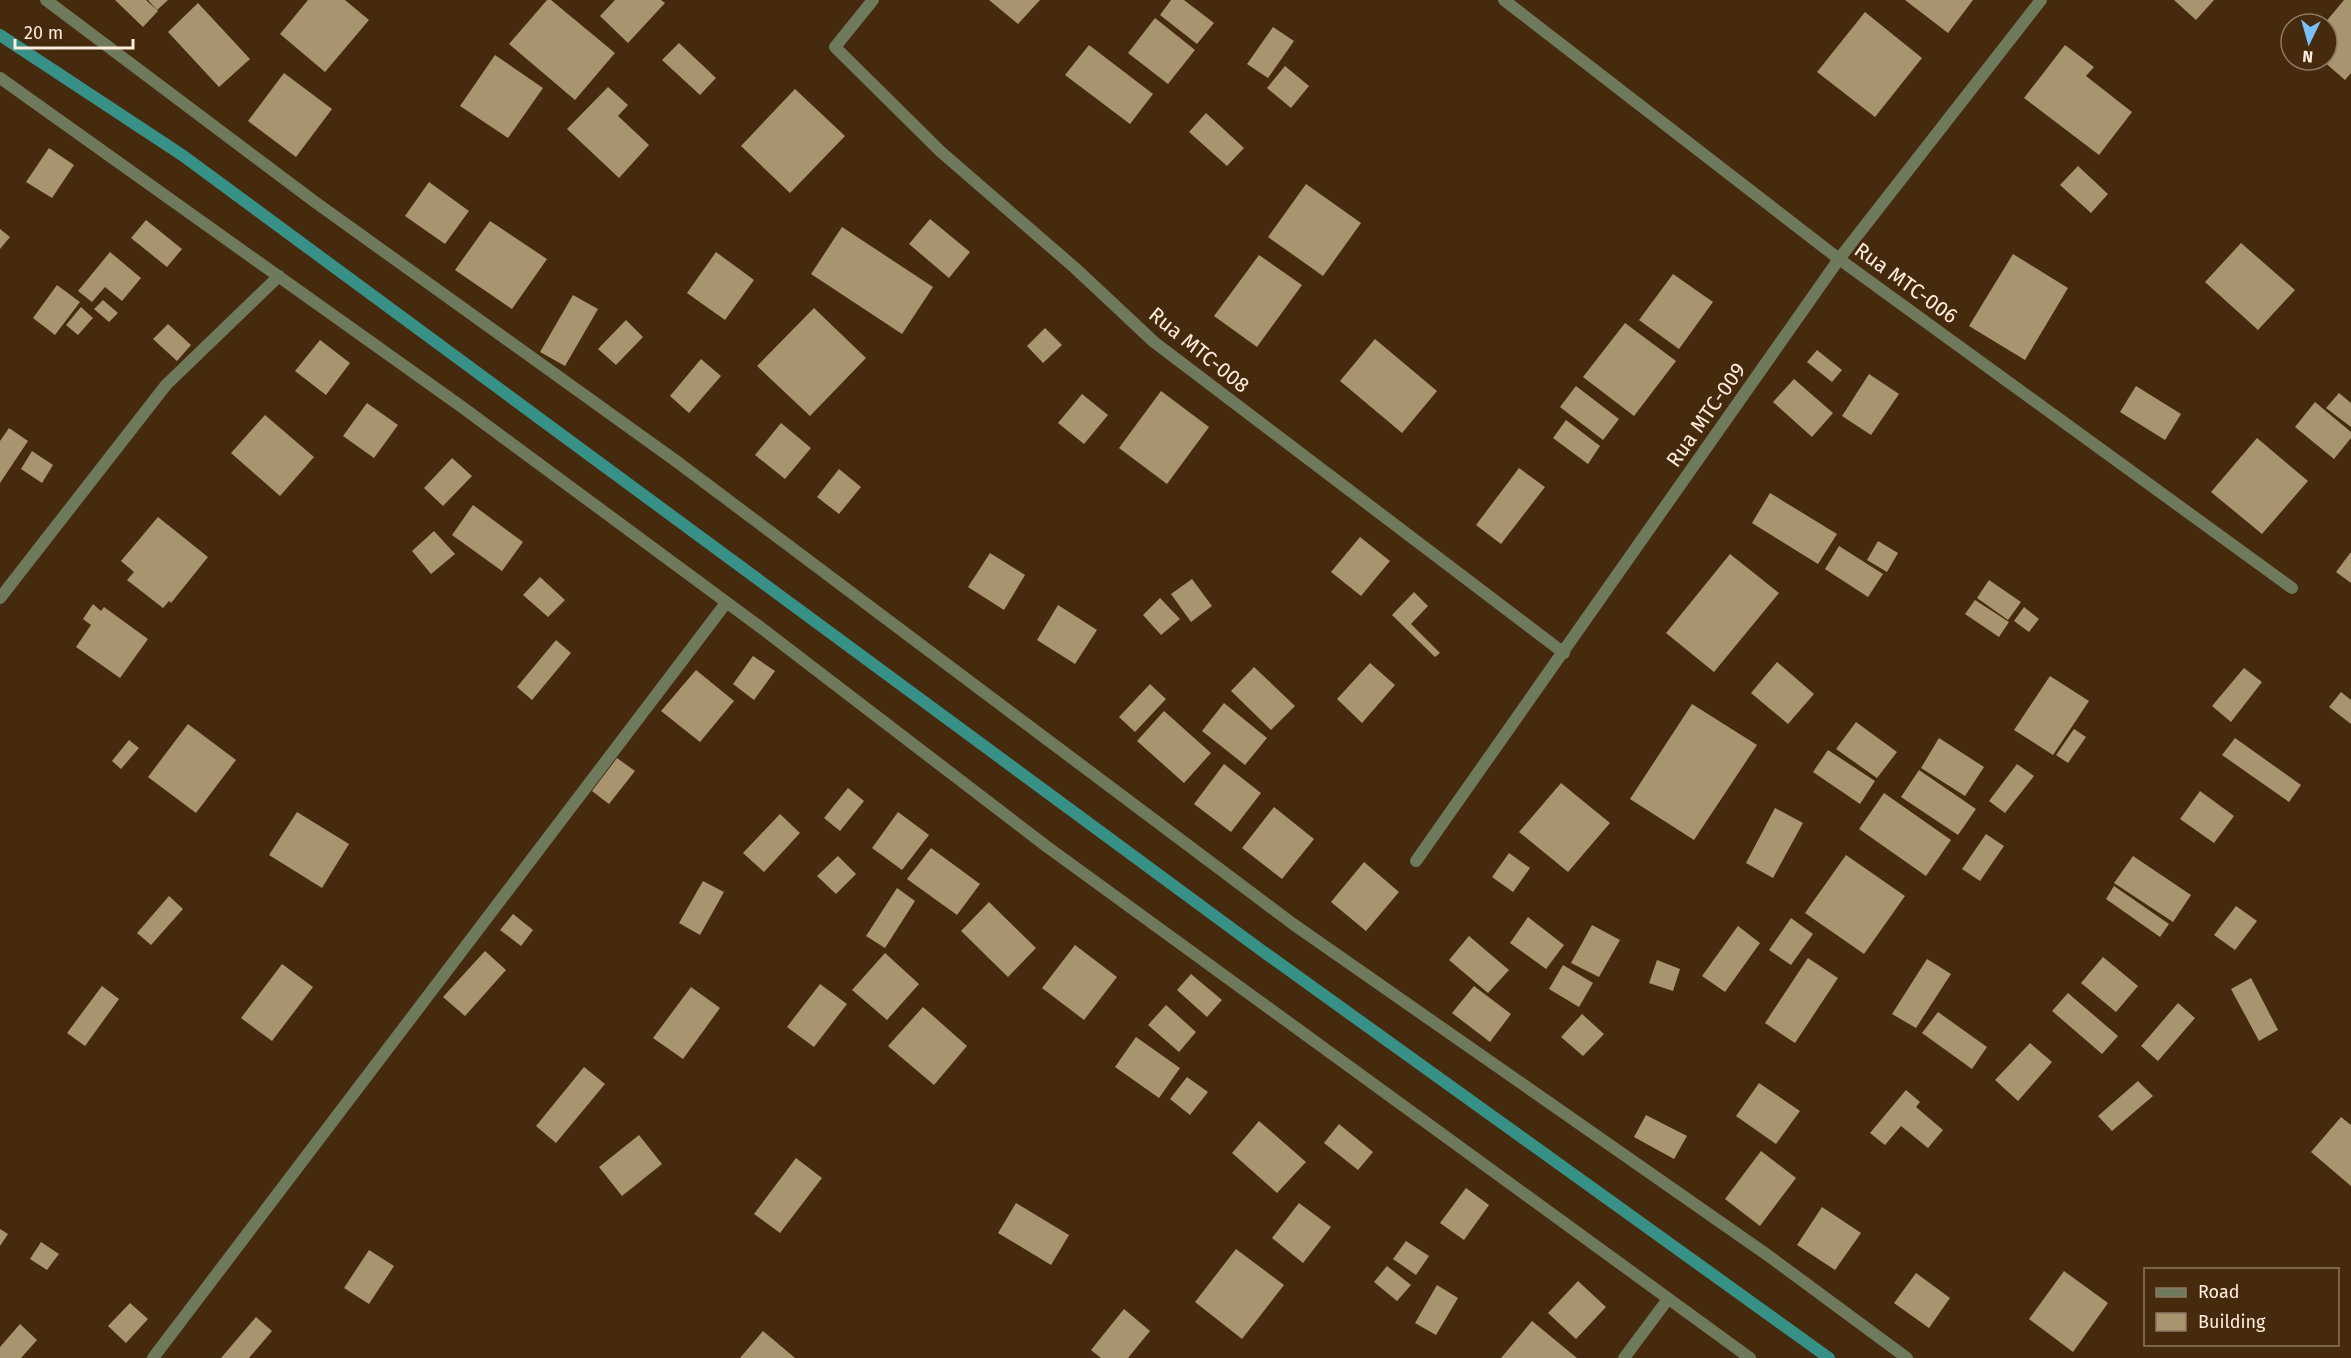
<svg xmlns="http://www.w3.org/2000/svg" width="2351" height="1358" font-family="'Fira Sans',sans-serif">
<rect width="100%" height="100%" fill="#452a0e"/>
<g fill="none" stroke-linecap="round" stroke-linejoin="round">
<path stroke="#389187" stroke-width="12" d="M0,35L182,155L1261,950L1829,1358"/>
</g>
<path fill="#a8956f" d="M115,0H146L158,11L143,27Z
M148,0H168L157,10Z
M308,0H345L369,20L325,72L280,34Z
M547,0H551L615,53L575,100L509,44Z
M615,0H661L665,3L628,43L600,16Z
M989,0H1040L1018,24Z
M1171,0H1184L1214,23L1197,44L1160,15Z
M1905,0H1973L1948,33Z
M2174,0H2214L2196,20Z
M2344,0H2351V73L2345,80L2322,60H2327V24H2324Z
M198,3L250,59L219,87L168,32Z
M1865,12L1922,58L1875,117L1817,72Z
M1155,18L1195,50L1168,84L1128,53Z
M1273,27L1294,41L1268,78L1247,64Z
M679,43L716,78L700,95L662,60Z
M1089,45L1153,94L1130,124L1065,75Z
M2065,45L2094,67L2086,76L2132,112L2099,155L2024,98Z
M495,55L543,88L508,138L460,106Z
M1285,66L1309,86L1291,108L1267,88Z
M284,73L332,109L296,157L248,121Z
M608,87L628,105L618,116L649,145L619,178L567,129Z
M795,89L845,136L790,193L741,146Z
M1206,113L1244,148L1227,166L1189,132Z
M49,148L74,165L52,198L26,182Z
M2078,166L2108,194L2091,213L2060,185Z
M429,182L469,211L445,244L405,216Z
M1306,184L1361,223L1323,276L1268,237Z
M930,219L970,252L949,278L909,244Z
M146,220L182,249L167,267L131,238Z
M490,221L547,259L512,309L455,270Z
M842,227L933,287L902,334L811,274Z
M0,229L10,237L0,249Z
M2241,243L2295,290L2258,330L2205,282Z
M110,252L141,278L122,301L105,287L92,302L78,291Z
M716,252L754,280L725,320L687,293Z
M2013,254L2068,288L2025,360L1969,326Z
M1259,255L1302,285L1257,347L1214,316Z
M1673,274L1713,302L1679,349L1639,320Z
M57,285L80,302L55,335L33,318Z
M573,295L598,309L565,366L540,352Z
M103,300L118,313L109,322L94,309Z
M81,307L93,318L78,335L66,325Z
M814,308L866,358L810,416L757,366Z
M626,320L643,337L616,365L598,349Z
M1625,323L1676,361L1634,416L1583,377Z
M168,324L191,345L177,361L153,339Z
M1045,328L1062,345L1043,363L1027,346Z
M1375,339L1437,391L1402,433L1340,381Z
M320,340L350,363L326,395L295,371Z
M1817,350L1842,370L1832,382L1807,362Z
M701,359L721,376L689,413L670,396Z
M1869,374L1899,394L1871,435L1842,416Z
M1794,379L1833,413L1812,437L1773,402Z
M1576,386L1619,419L1603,440L1560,407Z
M2136,386L2181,414L2165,440L2120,412Z
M1161,391L1209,427L1167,484L1119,448Z
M2339,393L2351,403V427L2326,408Z
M1082,394L1108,415L1084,444L1058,423Z
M2315,402L2351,432V438L2334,459L2295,427Z
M367,403L398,425L374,458L343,436Z
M265,415L314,457L280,496L231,453Z
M1566,420L1600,446L1588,464L1553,438Z
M781,423L811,448L785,479L755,455Z
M9,428L28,441L0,483V441Z
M2257,438L2308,481L2262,534L2211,492Z
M32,451L53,465L42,483L21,469Z
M452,458L472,476L443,506L424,488Z
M1519,468L1545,487L1501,544L1476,525Z
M839,469L861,487L839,514L817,497Z
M1770,493L1837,534L1818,564L1752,523Z
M473,505L523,542L502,571L452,535Z
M158,517L208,557L171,603L169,601L163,608L127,580L134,572L121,561Z
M434,531L455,554L431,574L412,551Z
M1360,537L1390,561L1361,596L1331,572Z
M1878,541L1898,553L1887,572L1867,560Z
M1839,546L1883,574L1868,597L1825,569Z
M2351,552V583L2336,572Z
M990,553L1025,575L1004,610L968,587Z
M1730,554L1779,593L1714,672L1666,633Z
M540,577L565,600L548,617L523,595Z
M1192,579L1212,606L1191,622L1171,594Z
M1989,580L2021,602L2008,620L1977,598Z
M1414,592L1428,606L1411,624L1440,653L1435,657L1392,615Z
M1160,598L1180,619L1161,635L1143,615Z
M1975,600L2009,622L1999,637L1965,614Z
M93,604L101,611L104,607L148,639L120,678L76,647L91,625L83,619Z
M1058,605L1097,630L1075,664L1037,640Z
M2024,607L2039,619L2029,632L2014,621Z
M556,640L571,653L532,700L517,687Z
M753,656L775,671L754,700L733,684Z
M1777,662L1814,694L1788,724L1751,693Z
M1370,663L1395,685L1362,723L1337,699Z
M1254,667L1295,706L1271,730L1231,691Z
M2244,668L2262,682L2231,722L2212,706Z
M696,670L734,701L700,742L661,711Z
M2050,676L2089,701L2053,755L2014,730Z
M1150,684L1166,699L1135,732L1119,717Z
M2341,692L2351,700V724L2329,707Z
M1224,703L1267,738L1245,765L1202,731Z
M1692,704L1757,745L1694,840L1630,799Z
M1164,711L1211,753L1184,783L1137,741Z
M1856,722L1897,752L1877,778L1836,749Z
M188,724L236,760L196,813L148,777Z
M2074,729L2086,737L2068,763L2056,755Z
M1939,738L1984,767L1965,796L1921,768Z
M2235,738L2301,785L2289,802L2222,755Z
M129,740L139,748L121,769L112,761Z
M1828,750L1875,781L1860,804L1813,772Z
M617,758L635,771L609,804L592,791Z
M1224,764L1261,793L1231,832L1194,804Z
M2017,764L2034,776L2005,813L1989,801Z
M1919,770L1976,809L1958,835L1901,797Z
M1561,783L1610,823L1568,872L1519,832Z
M848,788L864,801L840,831L824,818Z
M2200,791L2234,816L2214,843L2180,819Z
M1884,793L1951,840L1926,876L1859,829Z
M1274,807L1314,839L1282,879L1242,848Z
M1775,808L1803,823L1773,878L1746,863Z
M297,812L349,844L322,888L269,855Z
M898,812L929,835L902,870L872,848Z
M780,814L800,833L764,872L743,853Z
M1986,834L2004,846L1980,881L1962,869Z
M931,848L980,884L957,915L907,879Z
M1509,853L1530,868L1513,892L1492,877Z
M1846,855L1905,896L1864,954L1805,913Z
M838,856L856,874L836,894L817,876Z
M2133,856L2191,895L2173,922L2114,883Z
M1364,862L1399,892L1366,931L1331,902Z
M703,881L724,892L700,935L679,923Z
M2114,886L2169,924L2160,937L2106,899Z
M897,888L915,901L885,948L866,936Z
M169,896L183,909L151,945L137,933Z
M989,902L1036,948L1008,977L961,931Z
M2236,906L2257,921L2235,950L2214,935Z
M513,914L533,930L521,946L500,930Z
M1528,917L1564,945L1546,969L1510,943Z
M1791,918L1813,934L1791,965L1769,950Z
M1592,925L1620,940L1599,977L1571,963Z
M1738,926L1760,943L1725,992L1702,976Z
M1469,936L1509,970L1488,993L1449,960Z
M1075,945L1117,977L1084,1020L1042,988Z
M485,951L506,970L465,1016L443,997Z
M885,953L919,984L887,1020L852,990Z
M2103,957L2138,986L2116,1012L2081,983Z
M1808,958L1838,978L1795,1043L1765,1023Z
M1927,959L1951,974L1916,1028L1892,1014Z
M1657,960L1680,969L1673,991L1649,983Z
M282,964L313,987L272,1041L241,1018Z
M1563,965L1593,983L1579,1007L1549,989Z
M1191,974L1222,1000L1207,1017L1177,990Z
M2251,978L2278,1030L2259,1041L2231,989Z
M820,984L847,1004L814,1047L787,1027Z
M102,986L119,999L85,1046L67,1033Z
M1474,986L1511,1014L1490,1042L1452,1013Z
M691,987L720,1008L683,1059L653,1038Z
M2068,993L2118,1036L2102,1054L2052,1011Z
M2178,1003L2195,1018L2158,1061L2141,1046Z
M1166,1005L1196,1032L1179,1052L1148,1025Z
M923,1007L967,1046L934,1085L888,1046Z
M1938,1012L1987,1047L1972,1069L1922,1033Z
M1582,1014L1604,1034L1583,1056L1561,1037Z
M1136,1037L1180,1068L1159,1098L1115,1067Z
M2030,1043L2052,1062L2018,1101L1995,1080Z
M584,1067L605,1084L556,1143L536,1126Z
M1187,1077L1208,1092L1190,1115L1170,1099Z
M2138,1081L2153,1096L2112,1131L2098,1116Z
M1759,1083L1800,1111L1776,1144L1736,1116Z
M1906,1090L1920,1102L1916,1107L1943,1130L1928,1148L1901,1126L1885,1145L1870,1133Z
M1646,1115L1687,1136L1674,1159L1634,1137Z
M2341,1117L2351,1125V1186L2311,1152Z
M1259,1121L1306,1162L1277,1193L1232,1153Z
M1339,1124L1373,1152L1358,1170L1324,1143Z
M639,1135L662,1164L622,1196L599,1167Z
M1761,1151L1796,1178L1760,1226L1725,1199Z
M796,1158L822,1178L780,1233L754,1214Z
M1466,1188L1489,1205L1464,1240L1440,1223Z
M1016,1203L1069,1235L1051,1265L998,1233Z
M1299,1203L1331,1227L1303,1263L1272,1238Z
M1822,1207L1861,1233L1835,1270L1797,1245Z
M0,1229L8,1234L0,1246Z
M1406,1241L1429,1256L1416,1275L1393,1259Z
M41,1242L59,1254L47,1270L30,1259Z
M1236,1249L1284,1285L1242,1339L1195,1302Z
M369,1250L394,1266L369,1304L344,1288Z
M1387,1266L1411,1285L1397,1301L1374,1282Z
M2064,1271L2108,1303L2073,1352L2029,1319Z
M1916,1273L1950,1298L1929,1328L1894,1303Z
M1578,1281L1606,1307L1576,1339L1548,1313Z
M1437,1285L1458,1298L1436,1335L1415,1323Z
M130,1303L148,1319L126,1343L108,1326Z
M1124,1309L1150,1331L1128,1358H1101L1091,1350Z
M256,1317L272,1331L249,1358H221Z
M1532,1321L1577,1358H1501Z
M20,1324L37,1340L21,1358H0V1347Z
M763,1331L795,1358H740Z"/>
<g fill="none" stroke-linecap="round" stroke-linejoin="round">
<path stroke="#6e7a5b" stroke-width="12" d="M46,0L315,202L676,461L1293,924L1766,1254L1907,1358
M873,0L835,47L940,151L1075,268L1154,342L1564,653
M1504,0L1839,259L2292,588
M0,78L462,407L764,630L1046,846L1750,1358
M0,598L166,385L279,276
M1416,861L1839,259L2041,0
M153,1358L726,603
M1624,1358L1668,1299"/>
</g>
<g text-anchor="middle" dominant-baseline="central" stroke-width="6" stroke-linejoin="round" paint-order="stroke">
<g font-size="21" fill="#feecdd" stroke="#452a0e">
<text transform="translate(1906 283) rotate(36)">Rua MTC-006</text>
<text transform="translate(1199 350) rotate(39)">Rua MTC-008</text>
<text transform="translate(1706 415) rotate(-55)">Rua MTC-009</text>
</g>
</g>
<rect x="2144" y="1268" width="195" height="78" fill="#452a0e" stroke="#8f7861" stroke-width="1.5"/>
<rect x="2156" y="1288" width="30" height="9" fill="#6e7a5b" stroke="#8f7861" stroke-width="1.5"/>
<text x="2198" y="1298" font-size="18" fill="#feecdd">Road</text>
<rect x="2156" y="1313" width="30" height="18" fill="#a8956f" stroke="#8f7861" stroke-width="1.5"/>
<text x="2198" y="1328" font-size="18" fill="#feecdd">Building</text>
<g transform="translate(2309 42) rotate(185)"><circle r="28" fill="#452a0e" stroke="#8f7861" stroke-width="1.5"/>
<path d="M0-4.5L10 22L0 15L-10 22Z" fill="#79bff8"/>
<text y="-9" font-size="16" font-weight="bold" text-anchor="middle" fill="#feecdd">N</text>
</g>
<path d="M15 39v9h118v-9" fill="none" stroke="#feecdd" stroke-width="3"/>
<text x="24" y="39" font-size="18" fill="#feecdd" stroke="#452a0e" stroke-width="4.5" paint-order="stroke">20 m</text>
</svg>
